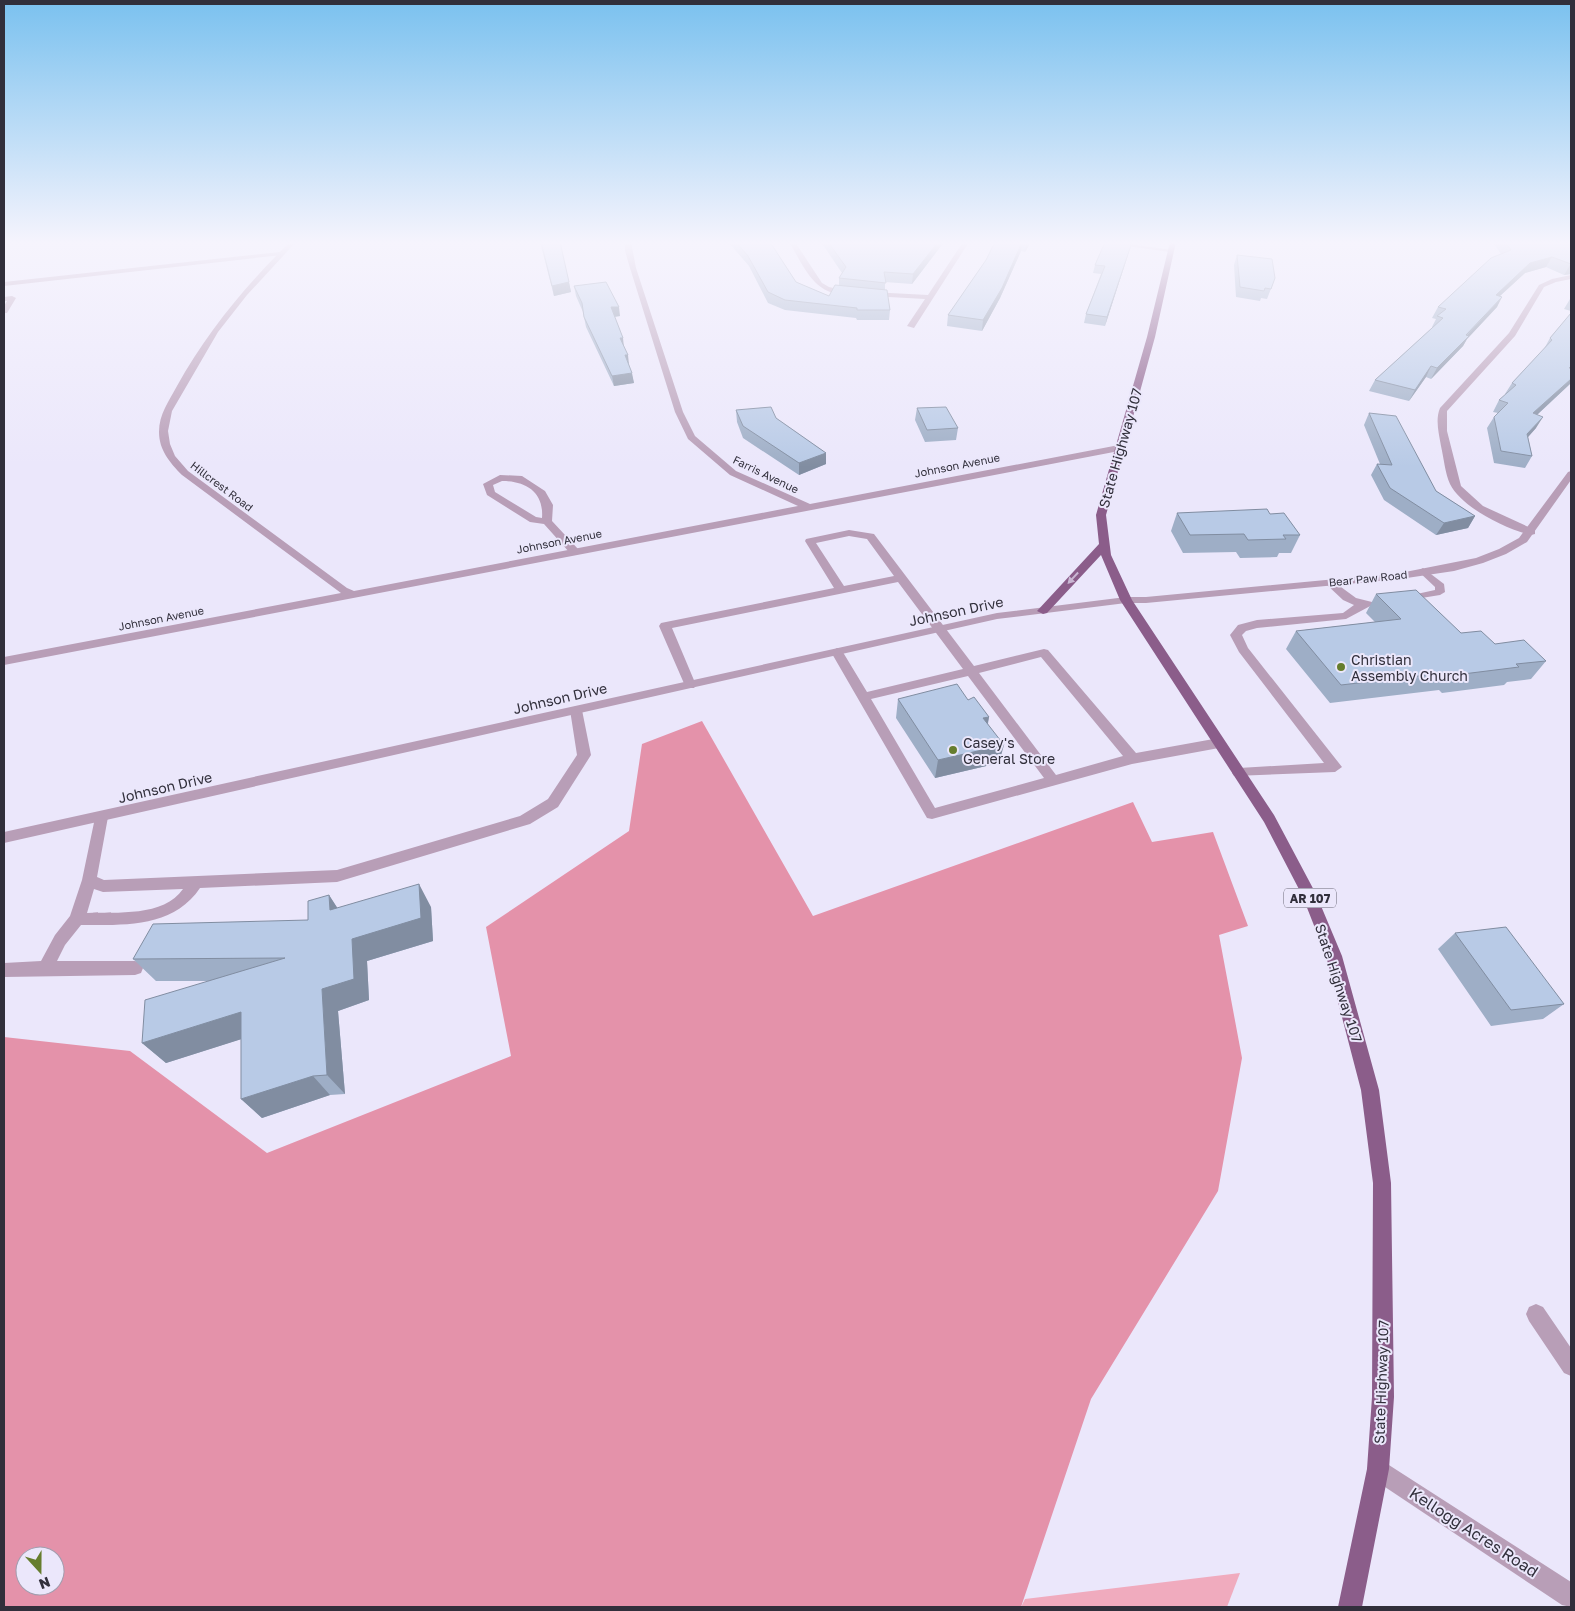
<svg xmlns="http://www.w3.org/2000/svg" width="1575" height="1611" font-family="'Golos Text',sans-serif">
<rect width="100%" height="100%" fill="#ebe7fb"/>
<path fill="#f0abbe" d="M1240,1573L1227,1607H1021L1025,1599Z"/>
<path fill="#e492aa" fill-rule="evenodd" d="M702,721L813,916L1133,802L1152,842L1213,832L1248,926L1219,935L1242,1058L1218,1191L1091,1399L1021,1607H4V1037L130,1051L267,1153L511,1056L486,927L629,831L642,744ZM25,1556H55V1586H25Z"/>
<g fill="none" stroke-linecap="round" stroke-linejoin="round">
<path fill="#b89eb7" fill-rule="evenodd" d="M280,252L282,255L4,286V282Z
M12,296L16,298L7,313H4V306L7,301H4V297Z
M500,475L522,476L545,491L553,505L552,521L578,549V553H570L544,524L530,522L487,495L483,484ZM502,481C526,481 544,492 542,518L536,517L495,492L493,485Z
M849,530L874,534L974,666L1044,649L1048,650L1136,753L1219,738L1225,743L1219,748L1132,764L932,819L927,818L831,652L837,648L841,649L867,692L963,669L898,582L672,628L696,685L694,688H686L659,626L661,623L834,588L805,541L806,539ZM849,536L867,539L894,576L844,586L816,543ZM1041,657L1123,756L1056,775L979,673ZM968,676L1044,778L935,808L871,699Z
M1423,568L1444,584L1445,592L1440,595L1403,601V597L1435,590V587L1418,571Z
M1330,579L1356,598L1372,602L1374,604L1346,619L1257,628L1246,631L1242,635L1248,648L1342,767L1335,772L1234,776L1232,773L1234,770L1239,768L1324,763L1239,652L1230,635L1238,625L1257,620L1343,613L1354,605L1343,600L1326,584L1325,582Z
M576,706L582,710L591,755L558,807L530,824L337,882L200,888C173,928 125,925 81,925L65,945L57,961H135L141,963L143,968L141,973L135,975L4,977V963L41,961L55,935L70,916L82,880L96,813H106L108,817L97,877L104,880L337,870L520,816L548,799L577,755L570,710ZM94,889L103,892L183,889C164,917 116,912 87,913Z"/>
<path fill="#b89eb7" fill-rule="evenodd" d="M290,242H296L247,295L218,332L172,411L168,431L170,444L175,456L188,471L347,588L354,591L798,506L730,475L688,439L675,412L630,268L625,251V242H631L636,268L683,412L695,436L736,471L810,504L1119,445L1124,448L1119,451L4,665V657L341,593L182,475C170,463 159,450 159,432C159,414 169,401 177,386C207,332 246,285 290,242Z
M789,242H795L822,283L829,287L851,292V294C815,298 805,268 789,242Z
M963,242H969L914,328L907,326L925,299L871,296L867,294L871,292L928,295Z
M1098,242H1114L1173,250L1170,252Z
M1571,275V279L1556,282L1544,287L1515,336L1447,411V431L1461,486L1483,506L1535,530V534L1531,535C1506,529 1462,508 1450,484C1445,473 1444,459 1441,446C1439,434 1435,420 1440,408L1509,333L1539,285L1552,279Z
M1536,1304L1543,1307L1571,1348V1376L1564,1373L1529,1321L1526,1314L1529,1307Z"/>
<path fill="#b89eb7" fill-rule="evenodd" d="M1571,471V480L1527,542L1506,554L1483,563L1454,571L1400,579L1146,603H1126L997,619L4,843V832L997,613L1126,597H1146L1400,573L1476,558L1499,549L1519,538L1568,472Z
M1378,1458L1571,1582V1607L1562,1605L1370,1477L1367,1469L1370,1461Z"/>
<path fill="#8b5d8a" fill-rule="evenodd" d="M1170,242H1176L1155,337L1106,515L1111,555L1132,600L1274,815L1316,894L1342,956L1379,1090L1391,1183L1394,1397L1389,1469L1362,1607H1338L1367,1469L1372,1397L1373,1183L1361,1090L1326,956L1302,895L1264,822L1120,600L1101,555L1047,613L1043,614L1037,611L1099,544L1096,515L1147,337Z"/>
</g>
<path fill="#9eaec6" d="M540,242H560L571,292L554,296Z
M729,242H770L796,282L829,296L839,286V278L842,273L821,242H944L912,284L885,282V290L890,310L889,320H857L856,318L785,310L768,303L749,266L729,243Z
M995,242H1031L1025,252L1021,251L1000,298L982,331L947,326L948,315L986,260Z
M1105,242H1133V243H1132L1105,326L1084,323L1086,314L1101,274L1093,273L1095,265Z
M1493,242H1571V274L1564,275L1546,267L1525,273L1500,296L1497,307L1467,339L1463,346L1431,379L1426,377L1409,401L1369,391L1375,380L1433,327H1432L1436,319L1432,318L1438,307L1501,254Z
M1237,255L1275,278L1267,299L1261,298L1260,301L1236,297L1234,265Z
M574,286L620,316L614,317L624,347L634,383L614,386L586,327L583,312L576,296Z
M1571,298V311L1564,309L1570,299Z
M1571,313V383L1537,415L1536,428L1528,437L1532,456L1525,468L1494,463L1487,428L1494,417L1498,413L1493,412L1499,400L1506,394H1505L1512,383L1544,349L1550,338Z
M917,408L958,428L956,440L925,442L915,420Z
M736,410L776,418L826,453V464L799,475L743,438L737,422Z
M1369,413L1436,491L1475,516L1468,528L1436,535L1384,500L1371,475L1377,464H1380L1364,425Z
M1177,513L1270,514L1300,535L1291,553H1279L1277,557L1240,558L1236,552L1183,553L1171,531Z
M1376,594L1461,633L1546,661L1531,679L1507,682L1504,685L1442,693L1439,690L1330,703L1286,649L1296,631L1375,622L1366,613Z
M898,699L968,700L989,717L988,724L999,763L935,778L896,718Z
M329,895L337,908L431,907L433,941L367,961L369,1000L338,1011L345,1094L330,1095L262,1118L241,1099V1039L166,1063L142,1043L209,981H156L133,959L308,920Z
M1455,933L1564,1004L1543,1019L1491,1026L1438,949Z"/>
<path fill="#818da1" d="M938,242H944L912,284L913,274Z
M1022,242L1021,251L1000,298L982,331L983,320Z
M1027,242H1031L1025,252Z
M1132,242L1130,248L1105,326L1107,317Z
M1552,257L1546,267L1525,273L1490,305L1496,295L1530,263Z
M1571,264V274L1564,275L1570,265Z
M569,282L571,292L554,296L552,286Z
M1502,297L1497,307L1467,339L1463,346L1431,379L1437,368Z
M611,307H619L620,316L612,317Z
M620,338H623L624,348Z
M625,355H628L629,365Z
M1431,366L1426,377L1409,401L1415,390Z
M632,373L634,383L614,386L612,376Z
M1571,379V383L1526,425L1533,413Z
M1543,417L1536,428L1520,446L1527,434Z
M826,453V464L799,475V463Z
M1475,516L1468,528L1436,535L1444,523Z
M989,717L985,735L983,718Z
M1004,745L999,763L935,778L938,760Z
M419,884L431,907L433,941L367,961L369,1000L338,1011L345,1094L327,1075L322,989L352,939Z
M329,895L344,918L330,910Z
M241,1012L261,1033L166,1063L142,1043Z
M313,1076L330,1095L262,1118L241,1099Z"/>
<path fill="#b8cae6" stroke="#818da1" d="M541,242H560L569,282L552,286Z
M736,242H770L796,282L829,296L835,285L887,290L890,310H857V308L785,300L768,292L748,256Z
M828,242H938L913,274L884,272L886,283L839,278L846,267Z
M995,242H1028H1022L1002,288L983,320L948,315L986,260Z
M1105,242H1132L1107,317L1086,314L1105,266L1095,265Z
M1505,242H1566L1565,243L1571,245V264L1552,257L1530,263L1496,295L1502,297L1466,335L1469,336L1437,368L1431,366L1415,390L1375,380L1443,318L1437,316L1446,309L1438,307L1491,258L1511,250Z
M1237,255L1272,259L1275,278L1271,289L1265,288L1264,291L1240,287Z
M606,282L619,307H611L623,338H620L628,355H625L632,373L612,376L584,317L582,303L574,286Z
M1571,313V366L1569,368H1571V379L1533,413L1543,417L1527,434L1532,456L1501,451L1494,417L1508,403L1499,400L1516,385L1512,383L1552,340L1550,338Z
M771,407L776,418L826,453L799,463L743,426L736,410Z
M946,407L958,428L927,430L917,408Z
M1369,413L1396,416L1436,491L1475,516L1444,523L1390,488L1377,464L1392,465Z
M1267,509L1270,514L1284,513L1300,535H1283L1286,539L1248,540L1244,534L1190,535L1177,513Z
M1416,590L1461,633L1481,631L1495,644L1524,640L1546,661L1516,664L1519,667L1455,675L1452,672L1341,685L1296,631L1401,619L1376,594Z
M957,684L968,700L974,697L989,717L983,718L1004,745L938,760L898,699Z
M419,884L421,918L352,939L354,979L322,989L327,1075L313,1076L241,1099V1012L142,1043L145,1000L285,958L133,959L153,924L308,920V901L329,895L330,910Z
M1506,927L1564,1004L1511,1010L1455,933Z"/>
<defs><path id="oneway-solid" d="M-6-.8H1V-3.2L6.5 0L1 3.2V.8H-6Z" transform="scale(1.25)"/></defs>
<use fill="#c9b7d3" href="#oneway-solid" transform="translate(1073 578) rotate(133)"/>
<linearGradient id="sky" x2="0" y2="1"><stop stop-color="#7ac1ef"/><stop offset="0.52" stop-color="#f6f4fd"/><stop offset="1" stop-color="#f6f4fd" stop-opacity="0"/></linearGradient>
<rect width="1575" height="467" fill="url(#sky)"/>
<g fill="#667d2e" stroke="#ebe7fb" stroke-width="2">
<circle cx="1341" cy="667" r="5"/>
<circle cx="953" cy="750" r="5"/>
</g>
<g text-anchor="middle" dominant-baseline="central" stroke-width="4" stroke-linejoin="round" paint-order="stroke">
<g font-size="11" fill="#312f3b" stroke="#ebe7fb">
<text transform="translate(957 465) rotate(-11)">Johnson Avenue</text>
<text transform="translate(766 474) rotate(26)">Farris Avenue</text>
<text transform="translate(222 486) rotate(37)">Hillcrest Road</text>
<text transform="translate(559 541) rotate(-11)">Johnson Avenue</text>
<text transform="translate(1368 578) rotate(-6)">Bear Paw Road</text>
<text transform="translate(161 618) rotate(-11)">Johnson Avenue</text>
</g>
<rect fill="#ebe7fb" stroke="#696675" stroke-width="1" x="1284" y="888.5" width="52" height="19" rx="4"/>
<g font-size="12" font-weight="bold" fill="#312f3b">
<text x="1310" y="898">AR 107</text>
</g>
<g font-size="14" fill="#312f3b" stroke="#ebe7fb">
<text transform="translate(1120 448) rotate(-74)">State Highway 107</text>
<text transform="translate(956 611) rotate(-12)">Johnson Drive</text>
<text transform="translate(560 698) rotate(-13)">Johnson Drive</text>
<text transform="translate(165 787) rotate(-13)">Johnson Drive</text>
<text transform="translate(1339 983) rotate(72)">State Highway 107</text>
<text transform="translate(1381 1382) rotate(-88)">State Highway 107</text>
</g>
<g font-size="14" fill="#312f3b" stroke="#ebe7fb" text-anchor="start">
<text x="1351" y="659">Christian<tspan x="1351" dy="16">Assembly Church</tspan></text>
<text x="963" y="742">Casey's<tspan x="963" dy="16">General Store</tspan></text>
</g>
<g font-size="16" fill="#312f3b" stroke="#ebe7fb">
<text transform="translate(1474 1532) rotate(33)">Kellogg Acres Road</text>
</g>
</g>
<rect width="1575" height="1611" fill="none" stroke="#312f3b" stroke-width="10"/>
<g transform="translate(40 1571) rotate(159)"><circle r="24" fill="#ebe7fb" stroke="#a19dae"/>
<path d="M0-4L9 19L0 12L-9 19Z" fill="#667d2e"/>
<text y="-8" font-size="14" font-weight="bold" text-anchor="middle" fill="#312f3b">N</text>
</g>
</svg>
